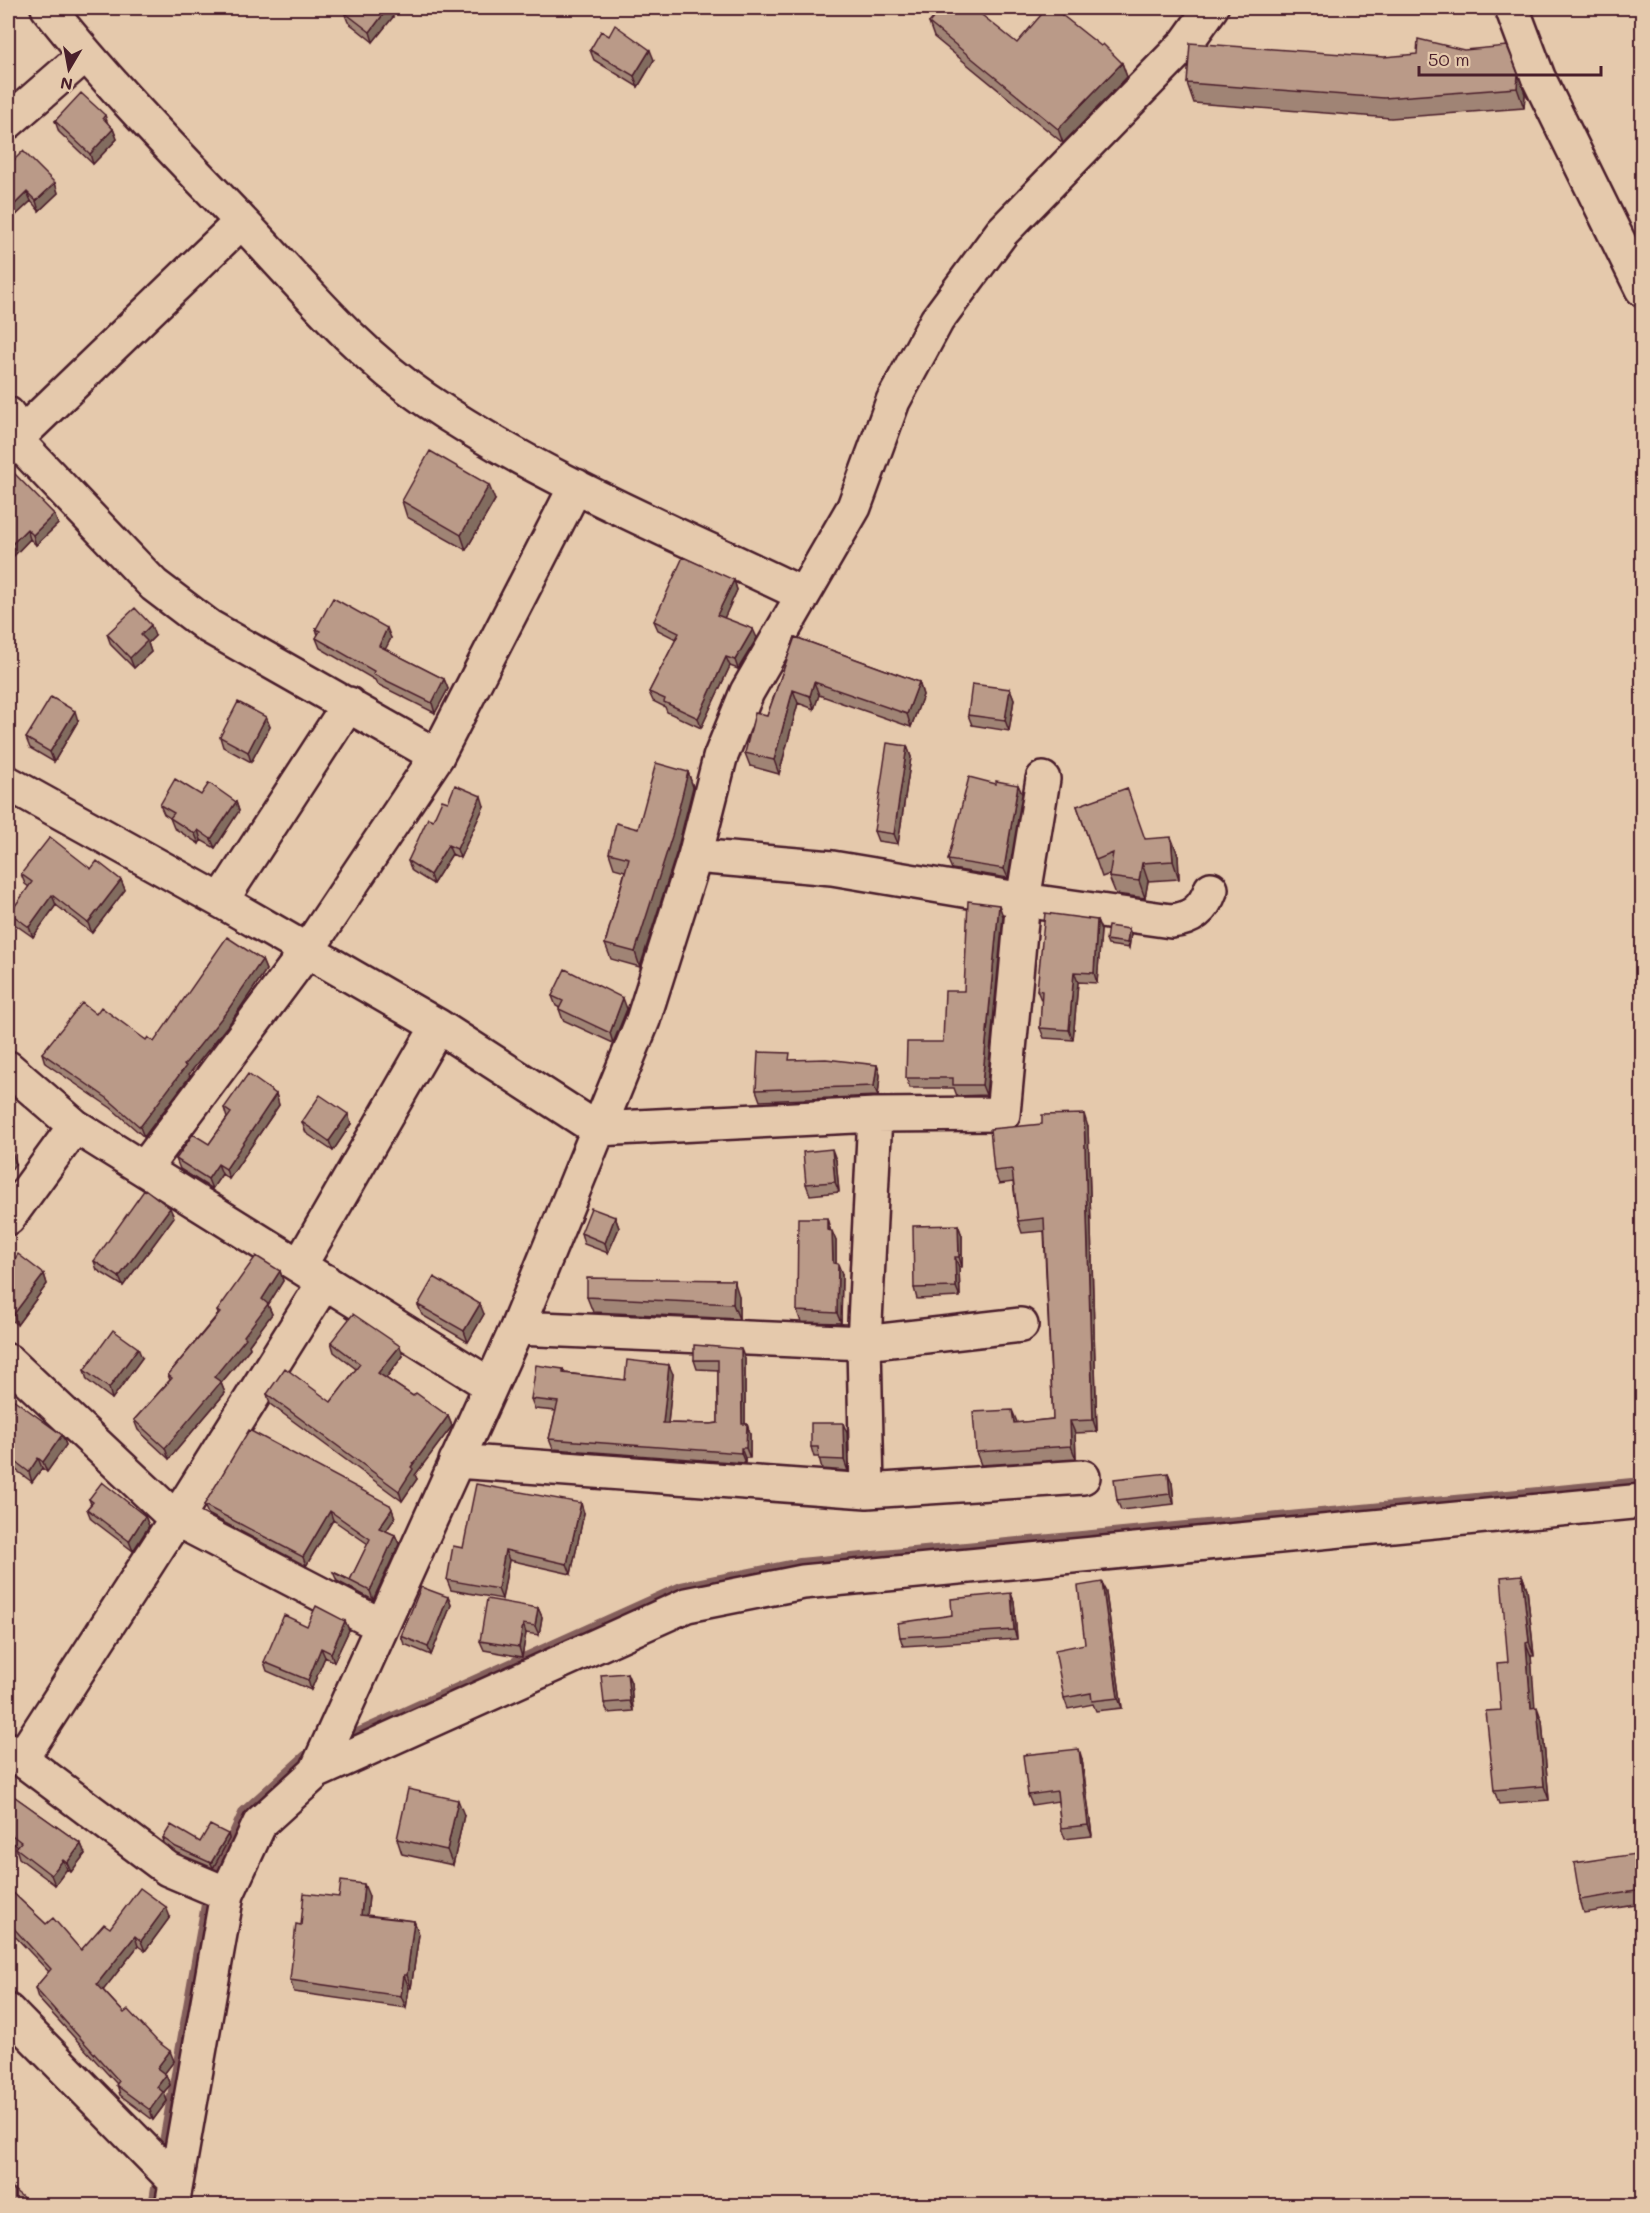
<svg xmlns="http://www.w3.org/2000/svg" width="1650" height="2213" font-family="Mali,sans-serif">
<rect width="100%" height="100%" fill="#e5c9ac"/>
<filter id="ink" filterUnits="userSpaceOnUse"><feTurbulence type="fractalNoise" baseFrequency=".0167" numOctaves="2"/><feDisplacementMap in="SourceGraphic" scale="12" xChannelSelector="R" yChannelSelector="G"/><feConvolveMatrix kernelMatrix="1 2 1 2 8 2 1 2 1" color-interpolation-filters="sRGB"/></filter>
<g filter="url(#ink)">
<g fill="none" stroke-linecap="round" stroke-linejoin="round">
<path stroke="#845e5b" stroke-width="8" d="M353,1734L681,1586L800,1562L1642,1481
M217,1868L243,1811L305,1755
M163,2142L207,1893
M152,2206L155,2187"/>
<g stroke="#4a1f2b" stroke-width="38">
<path id="minor" d="M48,8C112,89 186,163 257,238C310,295 361,356 426,400C542,479 676,533 802,594
M1512,8L1538,77L1642,289
M8,122L85,55
M8,414L16,440L154,585L208,626L437,756
M8,447L241,222
M8,783L221,901L438,1026L597,1129L875,1115L1003,1114L1023,900L1043,779
M695,856L832,868L1023,900L1171,921C1192,919 1204,909 1211,889
M221,901L349,704
M8,1068L75,1126L490,1385
M144,1169L306,952L437,756L576,486
M8,1218L75,1126
M300,1265L438,1026
M517,1328L864,1343L1021,1325
M8,1361L176,1519L382,1626
M456,1461L867,1491L1083,1477
M867,1491L864,1343L875,1115
M8,1749L168,1869L227,1894
M21,1759L176,1519L325,1281
M316,1772L517,1328L643,1020L695,856L720,758L747,692L854,507L893,401L937,320L1002,232L1186,43L1211,8
M8,2011L176,2182
M172,2206L227,1894L260,1823L316,1772L687,1605L803,1582L1642,1501"/>
</g>
<use href="#minor" stroke="#e5c9ac" stroke-width="33"/>
</g>
<path fill="#a08475" stroke="#4a1f2b" stroke-width="1.5" d="M344,12L393,17L373,42L348,22Z
M929,23L1017,43L1122,63L1127,77L1063,143L934,37Z
M590,50L654,60L638,87L594,60Z
M1518,74L1525,94L1524,108L1391,118L1194,103L1187,83Z
M105,115L108,124L113,129L117,139L93,164L59,132L55,121Z
M8,166L55,183L58,193L39,211L31,201L12,219L8,214Z
M8,475L54,514L58,524L36,545L30,539L8,562Z
M495,500L466,550L407,517L402,501Z
M734,580L737,590L724,618L757,638L738,669L730,666L701,728L667,712L665,707L653,701L649,692L676,639L658,630L654,621Z
M316,629L391,638L385,649L444,679L448,689L435,713L377,684L375,680L320,648L316,638L318,635Z
M107,634L155,636L148,643L151,652L134,668L111,645Z
M795,637L919,682L923,695L911,727L819,695L814,709L798,703L779,774L750,766L745,753L767,716Z
M1010,689L1014,699L1009,731L972,725L968,715Z
M266,717L270,727L251,762L223,747L220,737Z
M78,721L54,762L30,748L26,738Z
M907,746L911,757L898,844L878,841L874,831Z
M688,772L693,787L677,851L640,967L611,959L605,944L625,871L614,868L609,853L638,829Z
M996,784L1018,785L1022,794L1008,878L952,869L948,860Z
M201,795L236,802L239,811L215,848L201,840L199,844L174,828L170,818L164,814L160,805Z
M448,802L484,806L460,858L452,854L433,884L412,871L408,861L433,820Z
M1077,806L1178,855L1179,879L1148,881L1145,898L1116,894L1109,877L1110,874L1102,877Z
M91,869L121,880L125,890L92,933L56,905L33,937L13,923L10,913L29,887L25,884L21,874Z
M1003,916L986,1095L957,1096L954,1088H910L906,1078L943,1042L964,991Z
M1097,920L1101,930L1097,983L1078,982L1073,1040L1044,1038L1040,1028L1042,1000H1041L1037,990Z
M1131,934L1129,948L1108,945L1106,940Z
M262,960L266,970L232,1020L189,1074L190,1076L144,1137L111,1108L45,1063L42,1053L96,1014L146,1040L154,1042Z
M552,996L627,1009L613,1043L563,1020L559,1009L560,1008L556,1006Z
M792,1060L877,1065L880,1075L878,1096L760,1101L756,1090Z
M276,1094L279,1105L229,1179L222,1174L212,1189L180,1169L176,1159L209,1144L227,1118L224,1108Z
M302,1122L351,1124L333,1151L306,1133Z
M1088,1127L1097,1432L1075,1433L1076,1459L981,1465L976,1452L1017,1423L1053,1419L1044,1231L1022,1233L1018,1221L1013,1182L999,1184L994,1171Z
M836,1160L839,1192L810,1195L806,1184Z
M174,1217L123,1286L97,1270L94,1261Z
M615,1217L619,1228L608,1253L584,1244L581,1233Z
M958,1225L962,1236V1267H959L960,1297L917,1299L914,1288Z
M830,1228V1231L836,1241V1264L842,1274L841,1323L801,1322L797,1311Z
M8,1269L44,1274L47,1284L17,1325L8,1317Z
M280,1271L283,1281L268,1305L272,1314L249,1345L250,1348L221,1383L225,1393L169,1459L138,1430L134,1420L170,1380L168,1375L218,1314L217,1311Z
M739,1296V1319L593,1312L587,1297Z
M418,1305L484,1314L468,1342L422,1315Z
M331,1342L403,1356L386,1378L413,1396L448,1416L452,1426L415,1475L417,1479L402,1501L270,1404L267,1394L331,1402L356,1369L334,1352Z
M142,1358L112,1399L87,1380L84,1370Z
M745,1359V1424H747L750,1434V1458H745V1463L553,1449L549,1439L556,1411L535,1409L531,1399L563,1369L565,1373L625,1380L673,1374L668,1423L711,1424L718,1423V1370L697,1369L694,1360Z
M8,1407L62,1435L66,1445L47,1472L42,1468L32,1482L8,1464Z
M847,1433L848,1471L822,1469L819,1457H814L811,1447Z
M1168,1473L1172,1483L1174,1504L1121,1510L1117,1500Z
M89,1499L145,1516L149,1526L133,1551L91,1519L87,1509L91,1504Z
M204,1505H390L395,1518L386,1531L395,1535L399,1544L373,1600L337,1581L333,1572L350,1580L368,1544L333,1520L306,1566L208,1514Z
M584,1513L571,1574L509,1560L502,1599L451,1590L447,1580L463,1548Z
M1522,1575L1527,1589L1534,1656H1531L1534,1707L1542,1721L1549,1800L1499,1804L1494,1790L1501,1710Z
M1106,1593L1122,1708L1096,1711L1093,1704L1068,1709L1064,1698L1085,1644Z
M448,1597L451,1605L431,1655L404,1644L401,1636Z
M1014,1601L1017,1639L903,1646L900,1637L952,1615Z
M538,1608L542,1617L539,1635L526,1633L522,1657L484,1650L480,1641Z
M345,1621L349,1630L334,1662L325,1657L311,1690L267,1671L264,1662L307,1626Z
M627,1673L631,1683L633,1711L608,1713L604,1703Z
M1082,1759L1092,1836L1065,1839L1061,1828L1058,1801L1032,1805L1028,1795Z
M8,1792L81,1844L85,1854L71,1872L67,1869L55,1885L19,1858L16,1848L17,1846L8,1840Z
M464,1815L453,1865L402,1854L397,1839Z
M228,1834L229,1839L213,1868L177,1853L164,1843L163,1838L200,1842Z
M1642,1853V1904L1584,1913L1580,1900Z
M8,1888L46,1924L81,1950L110,1928L170,1917L145,1951L138,1946L103,1990L124,2013L174,2061L164,2074L166,2075L170,2085L164,2092L167,2101L153,2120L120,2095L117,2084L38,1998L35,1988L49,1972L10,1931L8,1933Z
M369,1896L367,1915L414,1921L419,1934L411,1988H409L406,2008L294,1992L290,1980L301,1925L339,1897Z"/>
<path fill="#826c5f" stroke="#4a1f2b" stroke-width="1.5" d="M8,8H11L12,10L8,13Z
M388,8H389L393,17L373,42L370,32Z
M650,50L654,60L638,87L634,76Z
M1122,63L1127,77L1063,143L1058,129Z
M1518,74L1525,94L1524,108L1517,88Z
M113,129L117,139L93,164L90,154Z
M55,183L58,193L39,211L36,201Z
M27,192L31,201L12,219L9,210Z
M489,485L495,500L466,550L461,535Z
M54,514L58,524L36,545L33,535Z
M27,529L30,539L8,562V548Z
M734,580L737,590L721,625L717,615Z
M151,625L155,636L148,643L151,652L134,668L130,658L141,635Z
M387,628L391,638L382,656L379,646Z
M753,629L757,638L738,669L735,660Z
M726,657L730,666L701,728L698,718Z
M444,679L448,689L435,713L432,703Z
M814,682L819,695L814,709L810,696Z
M919,682L923,695L911,727L907,714Z
M1010,689L1014,699L1009,731L1005,720Z
M793,690L798,703L779,774L774,760Z
M75,711L78,721L54,762L50,752Z
M266,717L270,727L251,762L248,752Z
M907,746L911,757L898,844L894,834Z
M688,772L693,787L677,851L640,967L635,952Z
M1018,785L1022,794L1008,878L1004,869Z
M481,796L484,806L460,858L457,849Z
M236,802L239,811L215,848L211,839Z
M198,830L201,840L199,844L195,834Z
M1171,837L1178,855L1179,879L1173,861Z
M448,845L452,854L433,884L430,875Z
M1142,863L1148,881L1145,898L1139,881Z
M121,880L125,890L92,933L88,923Z
M52,895L56,905L33,937L29,927Z
M999,905L1003,916L986,1095L982,1085Z
M1097,920L1101,930L1097,983L1094,973Z
M1129,929L1131,934L1129,948L1127,943Z
M262,960L266,970L232,1020L189,1074L190,1076L144,1137L140,1127L184,1065Z
M1074,972L1078,982L1073,1040L1069,1030Z
M623,998L627,1009L613,1043L610,1033Z
M877,1065L880,1075L878,1096L874,1086Z
M276,1094L279,1105L229,1179L226,1169Z
M348,1114L351,1124L333,1151L329,1141Z
M1084,1114L1088,1127L1097,1432L1093,1420Z
M832,1149L836,1160L839,1192L835,1182Z
M12,1152L16,1163L8,1174V1159Z
M218,1164L222,1174L212,1189L208,1179Z
M170,1208L174,1217L123,1286L119,1277Z
M615,1217L619,1228L608,1253L605,1243Z
M827,1218L830,1228V1241L827,1230Z
M958,1225L962,1236V1267L959,1257Z
M832,1231L836,1241V1274L833,1263Z
M955,1257L959,1267L960,1297L956,1287Z
M838,1264L842,1274L841,1323L837,1313Z
M280,1271L283,1281L268,1305L272,1314L249,1345L250,1348L221,1383L225,1393L169,1459L165,1448L214,1377L244,1336L262,1299Z
M44,1274L47,1284L17,1325L14,1314Z
M734,1280L739,1296V1319L733,1304Z
M480,1304L484,1314L468,1342L464,1331Z
M400,1346L403,1356L382,1383L378,1373Z
M138,1348L142,1358L112,1399L109,1388Z
M741,1349L745,1359V1434L742,1424Z
M669,1365L673,1374L667,1433L663,1423Z
M1012,1410L1017,1422L1018,1436L1014,1423Z
M448,1416L452,1426L415,1475L417,1479L402,1501L399,1491L411,1467Z
M1070,1421L1075,1433L1076,1459L1071,1446Z
M843,1423L847,1433L848,1471L844,1460Z
M747,1424L750,1434V1458L746,1448Z
M62,1435L66,1445L47,1472L43,1462Z
M741,1448L745,1458V1463L741,1453Z
M38,1458L42,1468L32,1482L29,1472Z
M1168,1473L1172,1483L1174,1504L1170,1494Z
M581,1503L584,1513L571,1574L567,1564Z
M392,1509L395,1518L382,1537L379,1528Z
M330,1511L333,1520L306,1566L303,1557Z
M145,1516L149,1526L133,1551L129,1541Z
M395,1535L399,1544L373,1600L370,1591Z
M505,1550L509,1560L502,1599L498,1589Z
M1522,1575L1527,1589L1534,1656L1529,1642Z
M1102,1582L1106,1593L1122,1708L1118,1698Z
M1011,1593L1014,1601L1017,1639L1014,1630Z
M448,1597L451,1605L431,1655L428,1647Z
M538,1608L542,1617L539,1635L535,1626Z
M345,1621L349,1630L334,1662L331,1653Z
M523,1624L526,1633L522,1657L519,1647Z
M1526,1643L1531,1656L1536,1721L1531,1708Z
M321,1648L325,1657L311,1690L308,1680Z
M627,1673L631,1683L633,1711L630,1701Z
M1537,1707L1542,1721L1549,1800L1544,1786Z
M1079,1749L1082,1759L1092,1836L1088,1825Z
M458,1800L464,1815L453,1865L447,1850Z
M228,1834L229,1839L213,1868L211,1863Z
M81,1844L85,1854L71,1872L67,1863Z
M63,1860L67,1869L55,1885L51,1875Z
M364,1884L369,1896L366,1927L361,1915Z
M166,1907L170,1917L145,1951L141,1941Z
M414,1921L419,1934L411,1988L407,1975Z
M8,1923L10,1931L8,1933Z
M135,1936L138,1946L101,1993L97,1984Z
M404,1975L409,1988L406,2008L401,1996Z
M170,2051L174,2061L161,2078L157,2068Z
M166,2075L170,2085L164,2092L167,2101L153,2120L150,2110L157,2087Z"/>
<path fill="#ba9a88" stroke="#4a1f2b" stroke-width="1.5" d="M348,8H388L370,32L344,12Z
M942,8H973L1017,43L1047,8H1053L1101,46L1103,44L1122,63L1058,129L929,23Z
M615,25L650,50L634,76L590,50L601,31L609,36Z
M1418,39L1464,50L1507,46L1518,74L1517,88L1384,98L1187,83L1190,43L1384,57L1417,54Z
M81,93L105,115L103,118L113,129L90,154L55,121Z
M23,151L55,183L36,201L27,192L9,210L8,208V166Z
M430,451L489,485L461,535L402,501Z
M12,471L54,514L33,535L27,529L8,548V475Z
M683,557L734,580L717,615L753,629L735,660L726,657L698,718L664,702L665,699L649,692L679,633L654,621Z
M333,598L387,628L379,646L444,679L432,703L373,674L374,671L316,638L320,631L316,629Z
M135,608L151,625L141,635L147,641L130,658L107,634Z
M795,637L919,682L907,714L814,682L810,696L793,690L774,760L745,753L755,713L767,716Z
M972,684L1010,689L1005,720L968,715Z
M51,697L75,711L50,752L26,738Z
M238,702L266,717L248,752L220,737Z
M887,743L907,746L894,834L874,831Z
M656,763L688,772L672,836L635,952L605,944L629,858L609,853L616,823L638,829Z
M969,777L996,784V781L1018,785L1004,869L948,860Z
M175,779L201,795L209,783L236,802L211,839L198,830L195,834L170,818L174,813L160,805Z
M455,785L481,796L457,849L448,845L430,875L408,861L428,818L433,820L442,800L448,802Z
M1127,788L1145,839L1171,837L1173,861L1142,863L1139,881L1109,877L1113,853L1096,860L1077,806Z
M50,837L91,869L97,861L121,880L88,923L52,895L29,927L10,913L32,882L21,874Z
M968,901L999,905L982,1085H953V1078H906L907,1042H943L945,991H964Z
M1045,913L1097,920L1094,973L1074,972L1069,1030L1040,1028L1042,991L1037,990Z
M1108,926L1129,929L1127,943L1106,940Z
M227,937L262,960L228,1010L184,1065L186,1066L140,1127L107,1098L42,1053L82,1003L96,1014L101,1007L146,1040L148,1037L154,1042Z
M565,969L623,998L610,1033L559,1009L563,1001L552,996Z
M758,1052L790,1053L789,1060L826,1059L877,1065L874,1086L756,1090Z
M248,1074L276,1094L226,1169L218,1164L208,1179L176,1159L193,1134L209,1144L231,1113L224,1108Z
M320,1095L348,1114L329,1141L302,1122Z
M1084,1114L1093,1420L1070,1421L1071,1446L976,1452L973,1412L1012,1410L1014,1423L1053,1419L1044,1218L1018,1221L1012,1169L994,1171L990,1129L1042,1124V1115Z
M8,1149L12,1152L8,1159Z
M832,1149L835,1182L806,1184L803,1152Z
M145,1189L170,1208L119,1277L94,1261Z
M591,1208L615,1217L605,1243L581,1233Z
M798,1218H827V1230L832,1231L833,1263L838,1264L837,1313L797,1311Z
M958,1225L959,1257H955L956,1287L914,1288L913,1226Z
M18,1254L44,1274L14,1314L8,1310V1269Z
M256,1256L280,1271L262,1299L268,1304L244,1336L246,1338L214,1377L221,1382L165,1448L134,1420L172,1378L168,1375L220,1313L217,1311Z
M434,1277L480,1304L464,1331L418,1305Z
M587,1278L734,1280L733,1304L587,1297Z
M353,1314L400,1346L378,1373L413,1396L416,1393L448,1416L411,1467L413,1469L399,1491L267,1394L285,1368L331,1402L360,1364L331,1342Z
M113,1330L138,1348L109,1388L84,1370Z
M694,1345L741,1349L742,1424H747L746,1448H741V1453L549,1439L558,1402L531,1399L536,1365L563,1369V1373L625,1380L627,1360L669,1365L663,1423L711,1424L718,1423V1360H694Z
M13,1399L62,1435L43,1462L38,1458L29,1472L8,1456V1407Z
M811,1423H843L844,1460L819,1459L818,1447H811Z
M249,1430L390,1505L392,1509L379,1528L395,1535L370,1591L333,1572L350,1580L370,1539L330,1511L303,1557L204,1505Z
M1168,1473L1170,1494L1117,1500L1114,1479Z
M102,1482L145,1516L129,1541L87,1509L93,1502L89,1499Z
M476,1484L581,1503L567,1564L505,1550L498,1589L447,1580L453,1546L463,1548Z
M1522,1575L1529,1642L1526,1643L1531,1708L1537,1707L1544,1786L1494,1790L1486,1711L1501,1710L1497,1663L1508,1662L1501,1577Z
M1102,1582L1118,1698L1092,1701L1091,1693L1064,1698L1055,1650L1085,1644L1078,1586Z
M421,1587L448,1597L428,1647L401,1636Z
M1011,1593L1014,1630L900,1637L898,1623L952,1615L951,1599Z
M487,1599L538,1608L535,1626L523,1624L519,1647L480,1641Z
M316,1606L345,1621L331,1653L321,1648L308,1680L264,1662L284,1615L307,1626Z
M627,1673L630,1701L604,1703L601,1675Z
M1079,1749L1088,1825L1061,1828L1057,1791L1028,1795L1023,1755Z
M408,1789L458,1800L447,1850L397,1839Z
M8,1792L81,1844L67,1863L63,1860L51,1875L16,1848L21,1842L8,1832Z
M171,1825L200,1842L210,1825L228,1834L211,1863L176,1847L163,1838Z
M1642,1853V1890L1580,1900L1574,1863Z
M341,1881L364,1884L361,1915L414,1921L407,1975H404L401,1996L290,1980L296,1924L301,1925L304,1893L339,1897Z
M8,1888L46,1924L53,1918L81,1950L104,1924L110,1928L140,1888L166,1907L141,1941L135,1936L97,1984L124,2013L128,2010L157,2041L170,2051L157,2068L166,2075L157,2087L163,2092L150,2110L116,2085L119,2081L35,1988L51,1969L8,1922Z
M8,2185L31,2204L30,2205H8Z"/>
</g>
<rect width="1650" height="2213" fill="none" stroke="#e5c9ac" stroke-width="30"/>
<rect x="15" y="15" width="1620" height="2183" fill="none" stroke="#4a1f2b" stroke-width="2" filter="url(#ink)"/>
<g transform="translate(69 69) rotate(190)" stroke="#e5c9ac" stroke-width="4.5" paint-order="stroke">
<path d="M0-4.5L10 22L0 15L-10 22Z" fill="#4a1f2b"/>
<text y="-9" font-size="16" font-weight="bold" text-anchor="middle" fill="#4a1f2b">N</text>
</g>
<path d="M1419 66v9h182v-9" fill="none" stroke="#4a1f2b" stroke-width="3"/>
<text x="1428" y="66" font-size="18" fill="#4a1f2b" stroke="#e5c9ac" stroke-width="4.5" paint-order="stroke">50 m</text>
</svg>
